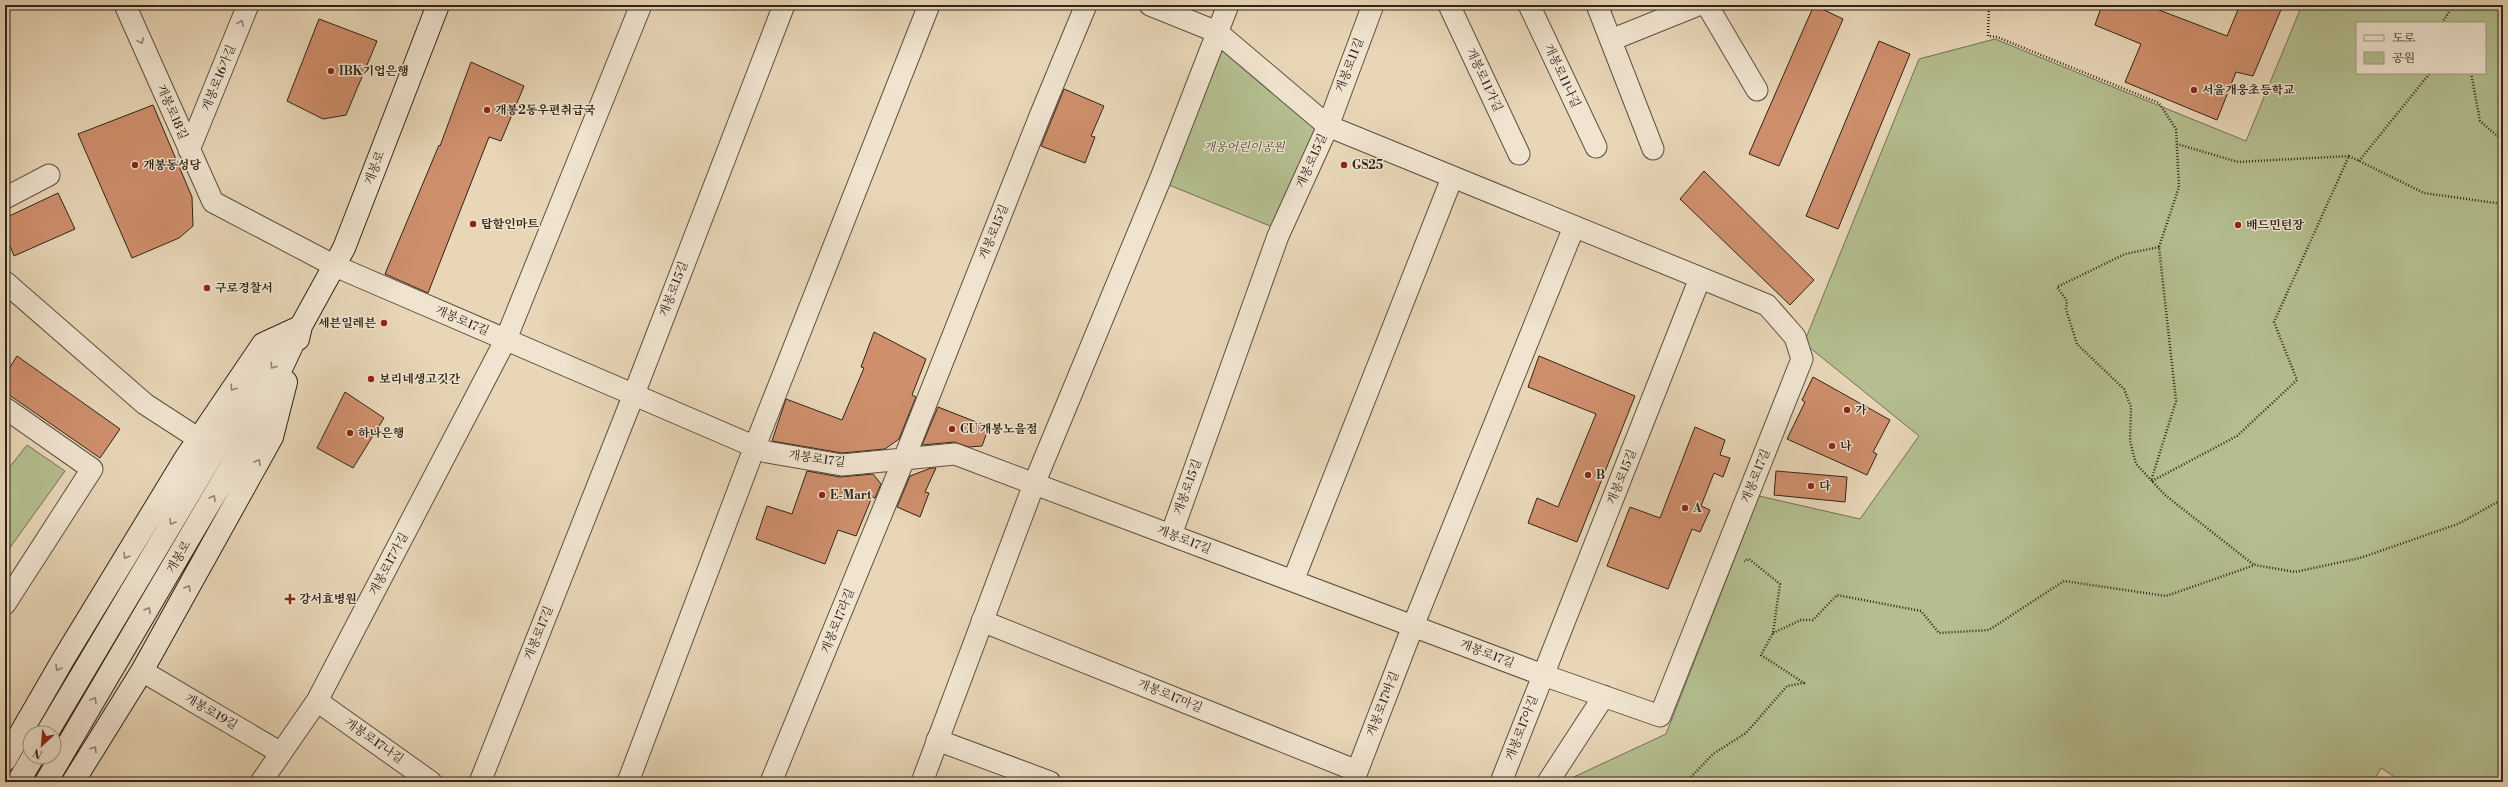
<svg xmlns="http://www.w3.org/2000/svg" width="2508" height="787" font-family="'Libre Bodoni','Noto Serif KR',serif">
<rect width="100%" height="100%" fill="#e8d6b7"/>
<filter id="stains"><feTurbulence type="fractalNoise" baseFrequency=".005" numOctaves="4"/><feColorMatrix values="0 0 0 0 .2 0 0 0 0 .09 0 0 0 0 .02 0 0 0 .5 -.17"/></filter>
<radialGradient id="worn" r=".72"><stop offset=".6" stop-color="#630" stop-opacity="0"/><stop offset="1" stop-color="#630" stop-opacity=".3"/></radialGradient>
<path fill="#b4be8f" stroke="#727154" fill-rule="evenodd" d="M2302,5H2503V782H2402L2381,768L2373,782H1563L1666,734L1759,496L1860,519L1919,436L1804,343L1919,59L1995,39L2246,141ZM2357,23H2485V73H2357Z
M1218,41L1320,130L1275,228L1164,183Z
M27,445L65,471L9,549L5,546V473Z"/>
<path fill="#cf8f6d" stroke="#2f2418" d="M1814,5L1843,19L1779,166L1749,154Z
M2102,5H2146L2227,36L2240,5H2283L2253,76L2236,72L2217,120L2125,82L2141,44L2095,25Z
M319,19L377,41L346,115L323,119L287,101Z
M1879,41L1910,54L1838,229L1806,216Z
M471,62L524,86L501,141L489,137L428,293L385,274L439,145L440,146Z
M1064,89L1104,106L1091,136L1095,137L1085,163L1041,146Z
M153,105L192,197L193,226L179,238L132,258L78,134Z
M1704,171L1814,280L1790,305L1680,199Z
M58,193L75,229L14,256L5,234V218Z
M874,332L926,359L912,395L916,397L899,439L885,449L842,453L772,441L786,399L842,420L864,368L861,367Z
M17,356L120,429L100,458L5,392V375Z
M1539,356L1635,396L1577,542L1528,523L1537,498L1558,507L1596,414L1528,387Z
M1813,377L1890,420L1873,452L1877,454L1867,475L1787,439L1805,402L1802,400Z
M345,392L384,418L353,468L317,448Z
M938,407L989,427L982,446L969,447L954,442L922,445Z
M1695,427L1725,440L1720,455L1730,458L1723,477L1714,473L1701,506L1710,510L1700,532L1692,529L1668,589L1607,566L1630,507L1660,518Z
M931,468H936L925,492L929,493L920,517L897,507L910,476Z
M807,471L840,477L873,474L881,484L875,498L872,497L856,536L838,530L825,564L756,539L767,506L792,514Z
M1776,471L1847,477L1845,502L1774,495Z"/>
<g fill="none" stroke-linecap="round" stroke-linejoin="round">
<g stroke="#5d5040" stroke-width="23">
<path id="minor" d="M125,5L213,202L335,266L767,452L842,465L955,454L1543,675L1660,716L1802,359L1795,337L1767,305L1328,126L1217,32L1150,5
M1449,5L1519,154
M1529,5L1596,147
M1597,5L1653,149
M1707,5L1757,90
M1611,40L1698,5
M189,150L248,5
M5,198L49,175
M5,282L145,404L199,439
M5,408L92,469L5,604
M1171,535L1278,236L1328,126L1373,5
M1293,581L1452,178
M982,621L1357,771
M142,671L281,753
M317,701L431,782
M937,740L1050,782
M261,782L317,701L506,339L641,5
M480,782L634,394L784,5
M628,782L755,446L929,5
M771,782L904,459L1040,116L1086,5
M922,782L1034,484L1160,180L1228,5
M1353,782L1413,626L1574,227
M1501,782L1700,278
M1548,782L1604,696"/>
</g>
<g stroke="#2f2418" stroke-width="24">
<path id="secondary" d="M298,339L301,326L344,248L438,5
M5,760L64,658L185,459L263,344L300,327
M18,782L33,757
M46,782L253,429L301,326L214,452L47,733
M73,782L142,671L272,437L286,382"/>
</g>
<path stroke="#2f2418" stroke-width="2.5" stroke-dasharray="1 2" stroke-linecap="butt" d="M1989,5L1988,36L1997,37L2159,103L2176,129L2179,187L2159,247L2176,401L2151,481
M2442,23L2453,5
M2471,73L2480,121L2503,141
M2349,156L2424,193L2503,204
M2359,161L2430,73
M2159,247L2125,254L2057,287L2067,301L2066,309L2077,344L2124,389L2131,407L2130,441L2136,464L2165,495L2254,565
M2152,481L2237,436L2297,380L2274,322L2349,156L2238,162L2177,144
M1773,633L1801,620H1813L1837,595L1921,611L1939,633L1989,630L2064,581L2166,596L2255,565L2295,572L2360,558L2458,524L2503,499
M1680,782L1691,777L1713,754L1746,733L1787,686L1804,683L1761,655L1773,633L1780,584L1749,559L1744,561"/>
<use href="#minor" stroke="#f0e4d0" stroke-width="21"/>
<use href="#secondary" stroke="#f0e4d0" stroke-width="22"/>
</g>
<defs><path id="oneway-chevron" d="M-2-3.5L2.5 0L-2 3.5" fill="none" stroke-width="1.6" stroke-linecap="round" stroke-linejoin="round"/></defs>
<g stroke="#908474">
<use href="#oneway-chevron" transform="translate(241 23) rotate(-68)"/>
<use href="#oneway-chevron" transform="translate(141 41) rotate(66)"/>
<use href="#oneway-chevron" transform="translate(273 366) rotate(125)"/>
<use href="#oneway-chevron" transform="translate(233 388) rotate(124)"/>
<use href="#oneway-chevron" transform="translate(258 462) rotate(-61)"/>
<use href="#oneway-chevron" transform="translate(213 498) rotate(-60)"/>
<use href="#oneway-chevron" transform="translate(172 522) rotate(121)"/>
<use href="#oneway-chevron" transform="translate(126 556) rotate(121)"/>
<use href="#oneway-chevron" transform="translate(188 588) rotate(-61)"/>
<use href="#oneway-chevron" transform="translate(148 610) rotate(-60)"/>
<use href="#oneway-chevron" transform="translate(58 668) rotate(120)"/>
<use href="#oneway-chevron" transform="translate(94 700) rotate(-59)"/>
<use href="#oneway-chevron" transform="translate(94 749) rotate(-58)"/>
</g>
<g fill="#8f2418" stroke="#f0e4d0" stroke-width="1.5">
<circle cx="331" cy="71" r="4"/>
<circle cx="2194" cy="90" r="4"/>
<circle cx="487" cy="110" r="4"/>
<circle cx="135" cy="165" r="4"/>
<circle cx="1344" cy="165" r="4"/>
<circle cx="473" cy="224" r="4"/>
<circle cx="2238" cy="225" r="4"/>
<circle cx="207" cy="288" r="4"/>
<circle cx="384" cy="323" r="4"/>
<circle cx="371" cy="379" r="4"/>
<circle cx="1847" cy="410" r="4"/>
<circle cx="952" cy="429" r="4"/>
<circle cx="350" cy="433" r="4"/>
<circle cx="1832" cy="446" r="4"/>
<circle cx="1588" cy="475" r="4"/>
<circle cx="1811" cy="486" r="4"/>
<circle cx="822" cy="495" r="4"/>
<circle cx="1685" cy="508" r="4"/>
<path d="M288 593h4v4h4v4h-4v4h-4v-4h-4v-4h4z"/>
</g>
<g text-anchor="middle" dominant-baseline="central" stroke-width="3" stroke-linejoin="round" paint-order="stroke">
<g font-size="12" fill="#2f2418" stroke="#f0e4d0">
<text transform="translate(1350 65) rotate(-69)">개봉로11길</text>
<text transform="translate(1562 76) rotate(65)">개봉로11나길</text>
<text transform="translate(219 78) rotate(-68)">개봉로16가길</text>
<text transform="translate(1484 80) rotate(65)">개봉로11가길</text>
<text transform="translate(172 112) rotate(66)">개봉로18길</text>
<text transform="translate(1312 161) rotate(-66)">개봉로15길</text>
<text transform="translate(375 168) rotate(-69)">개봉로</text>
<text transform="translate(994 232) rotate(-68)">개봉로15길</text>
<text transform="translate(674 289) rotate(-69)">개봉로15길</text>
<text transform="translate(462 321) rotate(23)">개봉로17길</text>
<text transform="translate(817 459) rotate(8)">개봉로17길</text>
<text transform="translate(1756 476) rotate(-68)">개봉로17길</text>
<text transform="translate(1622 477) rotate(-68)">개봉로15길</text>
<text transform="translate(1188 487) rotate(-70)">개봉로15길</text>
<text transform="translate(1184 540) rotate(21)">개봉로17길</text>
<text transform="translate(179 557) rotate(-60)">개봉로</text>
<text transform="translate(389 564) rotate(-62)">개봉로17가길</text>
<text transform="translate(838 621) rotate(-68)">개봉로17라길</text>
<text transform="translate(539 633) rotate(-68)">개봉로17길</text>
<text transform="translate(1487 654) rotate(21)">개봉로17길</text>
<text transform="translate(1170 696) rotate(22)">개봉로17마길</text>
<text transform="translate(1383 704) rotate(-69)">개봉로17바길</text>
<text transform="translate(211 712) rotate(30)">개봉로19길</text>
<text transform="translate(1522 728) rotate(-69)">개봉로17아길</text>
<text transform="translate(374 741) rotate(35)">개봉로17나길</text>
</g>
<g font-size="12" font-weight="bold" fill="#2f2418" stroke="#f0e4d0" text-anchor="start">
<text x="339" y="71">IBK기업은행</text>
<text x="2202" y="90">서울개웅초등학교</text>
<text x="495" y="110">개봉2동우편취급국</text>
<text x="143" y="165">개봉동성당</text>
<text x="1352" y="165">GS25</text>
<text x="481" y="224">탑할인마트</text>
<text x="2246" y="225">배드민턴장</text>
<text x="215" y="288">구로경찰서</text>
<text x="376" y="323" text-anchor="end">세븐일레븐</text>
<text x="379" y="379">보리네생고깃간</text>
<text x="1855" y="410">가</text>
<text x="960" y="429">CU 개봉노을점</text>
<text x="358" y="433">하나은행</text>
<text x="1840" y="446">나</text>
<text x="1596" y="475">B</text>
<text x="1819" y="486">다</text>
<text x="830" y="495">E-Mart</text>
<text x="1693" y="508">A</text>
<text x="299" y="599">강서효병원</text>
</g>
<g font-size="12" font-style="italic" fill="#504a36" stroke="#f0e4d0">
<text x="1244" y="147">개웅어린이공원</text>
</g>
</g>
<rect width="2508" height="787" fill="none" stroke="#e8d6b7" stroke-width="20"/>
<rect x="6" y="6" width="2496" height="775" fill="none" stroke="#2f2418" stroke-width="2"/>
<rect x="10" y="10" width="2488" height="767" fill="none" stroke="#2f2418"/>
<rect x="2356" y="22" width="130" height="52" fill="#f0e4d0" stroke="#a39786"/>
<rect x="2364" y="35" width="20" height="6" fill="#f0e4d0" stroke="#a39786"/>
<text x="2392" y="42" font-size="12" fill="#2f2418">도로</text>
<rect x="2364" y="52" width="20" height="12" fill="#b4be8f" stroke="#a39786"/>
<text x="2392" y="62" font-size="12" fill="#2f2418">공원</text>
<g transform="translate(42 745) rotate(206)"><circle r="19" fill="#f0e4d0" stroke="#a39786"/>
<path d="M0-3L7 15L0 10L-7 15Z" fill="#8f2418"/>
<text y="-6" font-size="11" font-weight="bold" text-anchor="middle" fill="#2f2418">N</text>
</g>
<rect width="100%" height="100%" filter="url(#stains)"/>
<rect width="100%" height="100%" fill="url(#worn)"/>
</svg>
